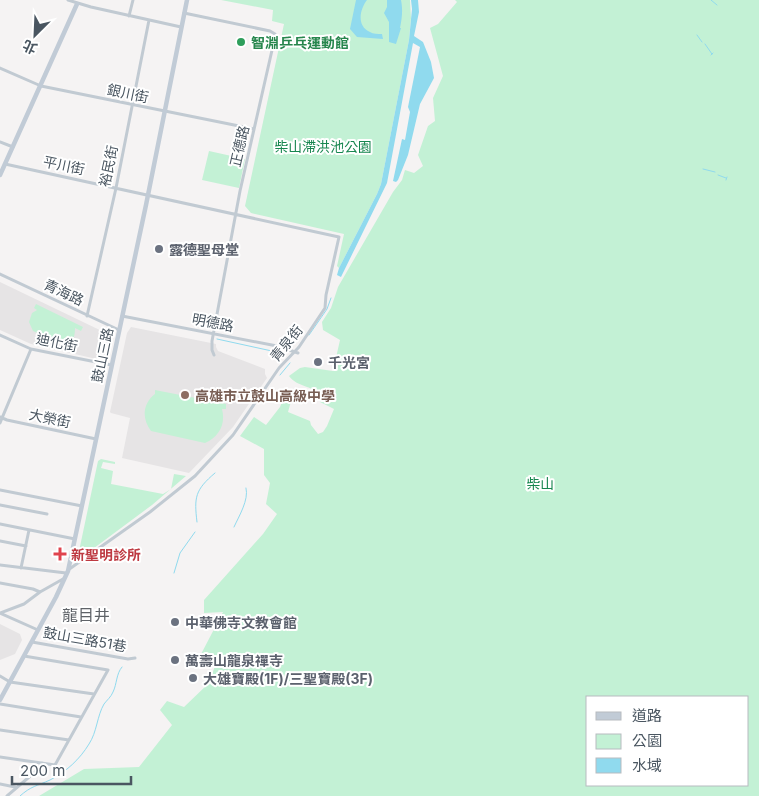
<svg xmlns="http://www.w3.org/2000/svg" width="759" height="796" font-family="Inter,'Noto Sans TC',sans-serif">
<rect width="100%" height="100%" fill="#f5f3f3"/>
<path fill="#e6e4e5" d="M0,282L108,334L111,339L106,358L101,360L31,344L0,330Z
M131,327L216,344V347L218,351L265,369V374L267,378L233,427L189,473L122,458L130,418L111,413L110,412L127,333Z
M0,624L20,634L22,640L15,654L0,660Z"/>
<path fill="#c3f1d5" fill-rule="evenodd" d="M221,0H410L411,18L409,40L381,184L377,194L339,268L337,266L344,234L251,213L245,206L284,24L272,21L273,10Z
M455,0H759V796H39L84,769L139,767L172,725L160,710L167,701L184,707L209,683L215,666L199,658L223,612L204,613V600L263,534L277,514L266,504L270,483L264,475V449L240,436L254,417L266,425L280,407L286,392L292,398L288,412L310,421L311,425L318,434L323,432L327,426L334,409L320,402L322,398C316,385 297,388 289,376L300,368L305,367L333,371L340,340L323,330L322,322L331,308L338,287L393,192L402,180L405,170L414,173L423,166L418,155L428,126L435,121L433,98L443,76L430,28L438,24L457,2ZM588,697H748V785H588Z
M209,151L245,159L239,188L202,180Z
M36,304L83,327L81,331L75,328C75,337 73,343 65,345L33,331L29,322L32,313L37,310L34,308Z
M155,390L226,404V409H222C226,424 219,437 205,443L151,431C142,419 142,404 155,394Z
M101,459L115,462V464L103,462L101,468L113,471L111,484L163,494L171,489L174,474L186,476L152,505L82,557L78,556L98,461Z"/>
<path fill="#90daee" d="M356,0H367C360,9 356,26 370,32C373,34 378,34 382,34L383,39L357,37L350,29Z
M387,0H401C403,10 402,18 400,28H401L396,44L389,42V22L384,13L387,7Z
M411,0H418L419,12L414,36L423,42L431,62L434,78L420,104L408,155L398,180L396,182L393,181L402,139L405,140L410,112L408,107L420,47L413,43L387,183L341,277L337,275L339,268L377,194L381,184L409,40L412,9Z"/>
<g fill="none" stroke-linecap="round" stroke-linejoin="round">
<path stroke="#90daee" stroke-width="1" d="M711,0L717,5
M697,35L702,42
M705,44L712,54
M711,55L713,53
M703,169L715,172
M718,175L726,178
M726,180L727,177
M309,335L327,309L331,298
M217,339L281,353
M280,375L290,363
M197,522C194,497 195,490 215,473
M234,527C239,516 249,500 246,488
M174,573L180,553L195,532
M20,796C31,786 37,786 50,780C66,772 80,759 89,744C97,732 97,716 104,704C107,700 111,697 113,692C117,684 116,674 122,667"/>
<path stroke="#c1cad2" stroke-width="3" d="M68,0L91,7L181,27
M184,13L270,31L275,34V37L240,191L212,341V350L214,355
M129,16L133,0
M0,68L41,86L254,129
M0,142L13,147
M5,164L339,237L326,295L325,308L299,347L279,368L233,435L195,476L150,512L68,570
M0,274L119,330
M87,316L116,188L149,20
M122,316L277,346L298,353
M0,335L31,349L111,365
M0,417L7,420L96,439
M0,423L31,349
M0,490L82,506
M0,505L47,514
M0,524L75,539
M0,541L26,546
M0,565L66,573
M21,568L29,530
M0,583L33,589L40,592
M0,613L24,604L40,592L63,579
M0,613L38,630
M32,642L128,659L135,658
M0,676L10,682L94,694
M0,704L81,717
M0,730L69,740
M0,757L55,765L108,670L24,656
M0,784L15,787
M7,796L35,772L42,763"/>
<path stroke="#c1cbd6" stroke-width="4.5" d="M0,175L77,4
M0,700L56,597L68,571L146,205L187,0"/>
</g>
<circle fill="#2e9e5b" stroke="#fff" stroke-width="2" cx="241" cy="42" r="5"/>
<g fill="#6b7280" stroke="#fff" stroke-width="2">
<circle cx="159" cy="249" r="5"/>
<circle cx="318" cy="362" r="5"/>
<circle cx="175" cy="622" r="5"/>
<circle cx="175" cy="660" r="5"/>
<circle cx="193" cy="678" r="5"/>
</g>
<circle fill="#8d6e63" stroke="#fff" stroke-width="2" cx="185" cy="395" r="5"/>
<path fill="#e0444e" stroke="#fff" stroke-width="2" d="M57.5 546.5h5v5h5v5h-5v5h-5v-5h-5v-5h5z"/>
<g text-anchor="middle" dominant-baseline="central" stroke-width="4" stroke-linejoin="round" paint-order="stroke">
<g font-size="14" font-weight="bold" fill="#27864d" stroke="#fff" text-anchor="start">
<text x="251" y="42">智淵乒乓運動館</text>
</g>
<g font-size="14" fill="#4a5661" stroke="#fff">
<text transform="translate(128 93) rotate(12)">銀川街</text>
<text transform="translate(239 146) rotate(-77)">正德路</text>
<text transform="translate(64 165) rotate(12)">平川街</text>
<text transform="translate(108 166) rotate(-78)">裕民街</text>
<text transform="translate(64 292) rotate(25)">青海路</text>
<text transform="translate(213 322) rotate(11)">明德路</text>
<text transform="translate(57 342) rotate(12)">迪化街</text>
<text transform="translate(286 343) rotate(-51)">青泉街</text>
<text transform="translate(102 355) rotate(-78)">鼓山三路</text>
<text transform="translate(50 418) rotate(12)">大榮街</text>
<text transform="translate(85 639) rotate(10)">鼓山三路51巷</text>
</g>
<g font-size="14" fill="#17864f" stroke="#fff">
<text x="323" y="146">柴山滯洪池公園</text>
<text x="540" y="483">柴山</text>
</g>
<g font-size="14" font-weight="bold" fill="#5b616d" stroke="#fff" text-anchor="start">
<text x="169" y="249">露德聖母堂</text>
<text x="328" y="362">千光宮</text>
<text x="185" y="622">中華佛寺文教會館</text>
<text x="185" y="660">萬壽山龍泉禪寺</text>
<text x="203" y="678">大雄寶殿(1F)/三聖寶殿(3F)</text>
</g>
<g font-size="14" font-weight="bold" fill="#785e54" stroke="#fff" text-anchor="start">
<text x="195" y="395">高雄市立鼓山高級中學</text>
</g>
<g font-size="14" font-weight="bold" fill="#be3a42" stroke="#fff" text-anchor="start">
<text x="71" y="554">新聖明診所</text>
</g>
<g font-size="16" fill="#5f6368" stroke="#fff">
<text x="86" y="615">龍目井</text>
</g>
</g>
<rect x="586" y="696" width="162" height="90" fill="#ffffff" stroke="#b7bbc0"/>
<rect x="596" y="712" width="25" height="8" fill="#c1cbd6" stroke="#b7bbc0"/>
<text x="632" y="721" font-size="15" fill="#4a5661">道路</text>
<rect x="596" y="734" width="25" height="15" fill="#c3f1d5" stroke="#b7bbc0"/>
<text x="632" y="746" font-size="15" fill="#4a5661">公園</text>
<rect x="596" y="758" width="25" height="15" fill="#90daee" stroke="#b7bbc0"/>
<text x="632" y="771" font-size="15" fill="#4a5661">水域</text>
<g transform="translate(35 35) rotate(204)" stroke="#ffffff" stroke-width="4" paint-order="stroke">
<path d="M0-4L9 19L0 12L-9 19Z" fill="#4a5661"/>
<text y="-8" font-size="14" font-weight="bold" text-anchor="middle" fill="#4a5661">北</text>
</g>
<path d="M12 776v8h119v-8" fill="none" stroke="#4a5661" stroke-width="2.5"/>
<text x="20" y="776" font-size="15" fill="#4a5661" stroke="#ffffff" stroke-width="4" paint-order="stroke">200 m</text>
</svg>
